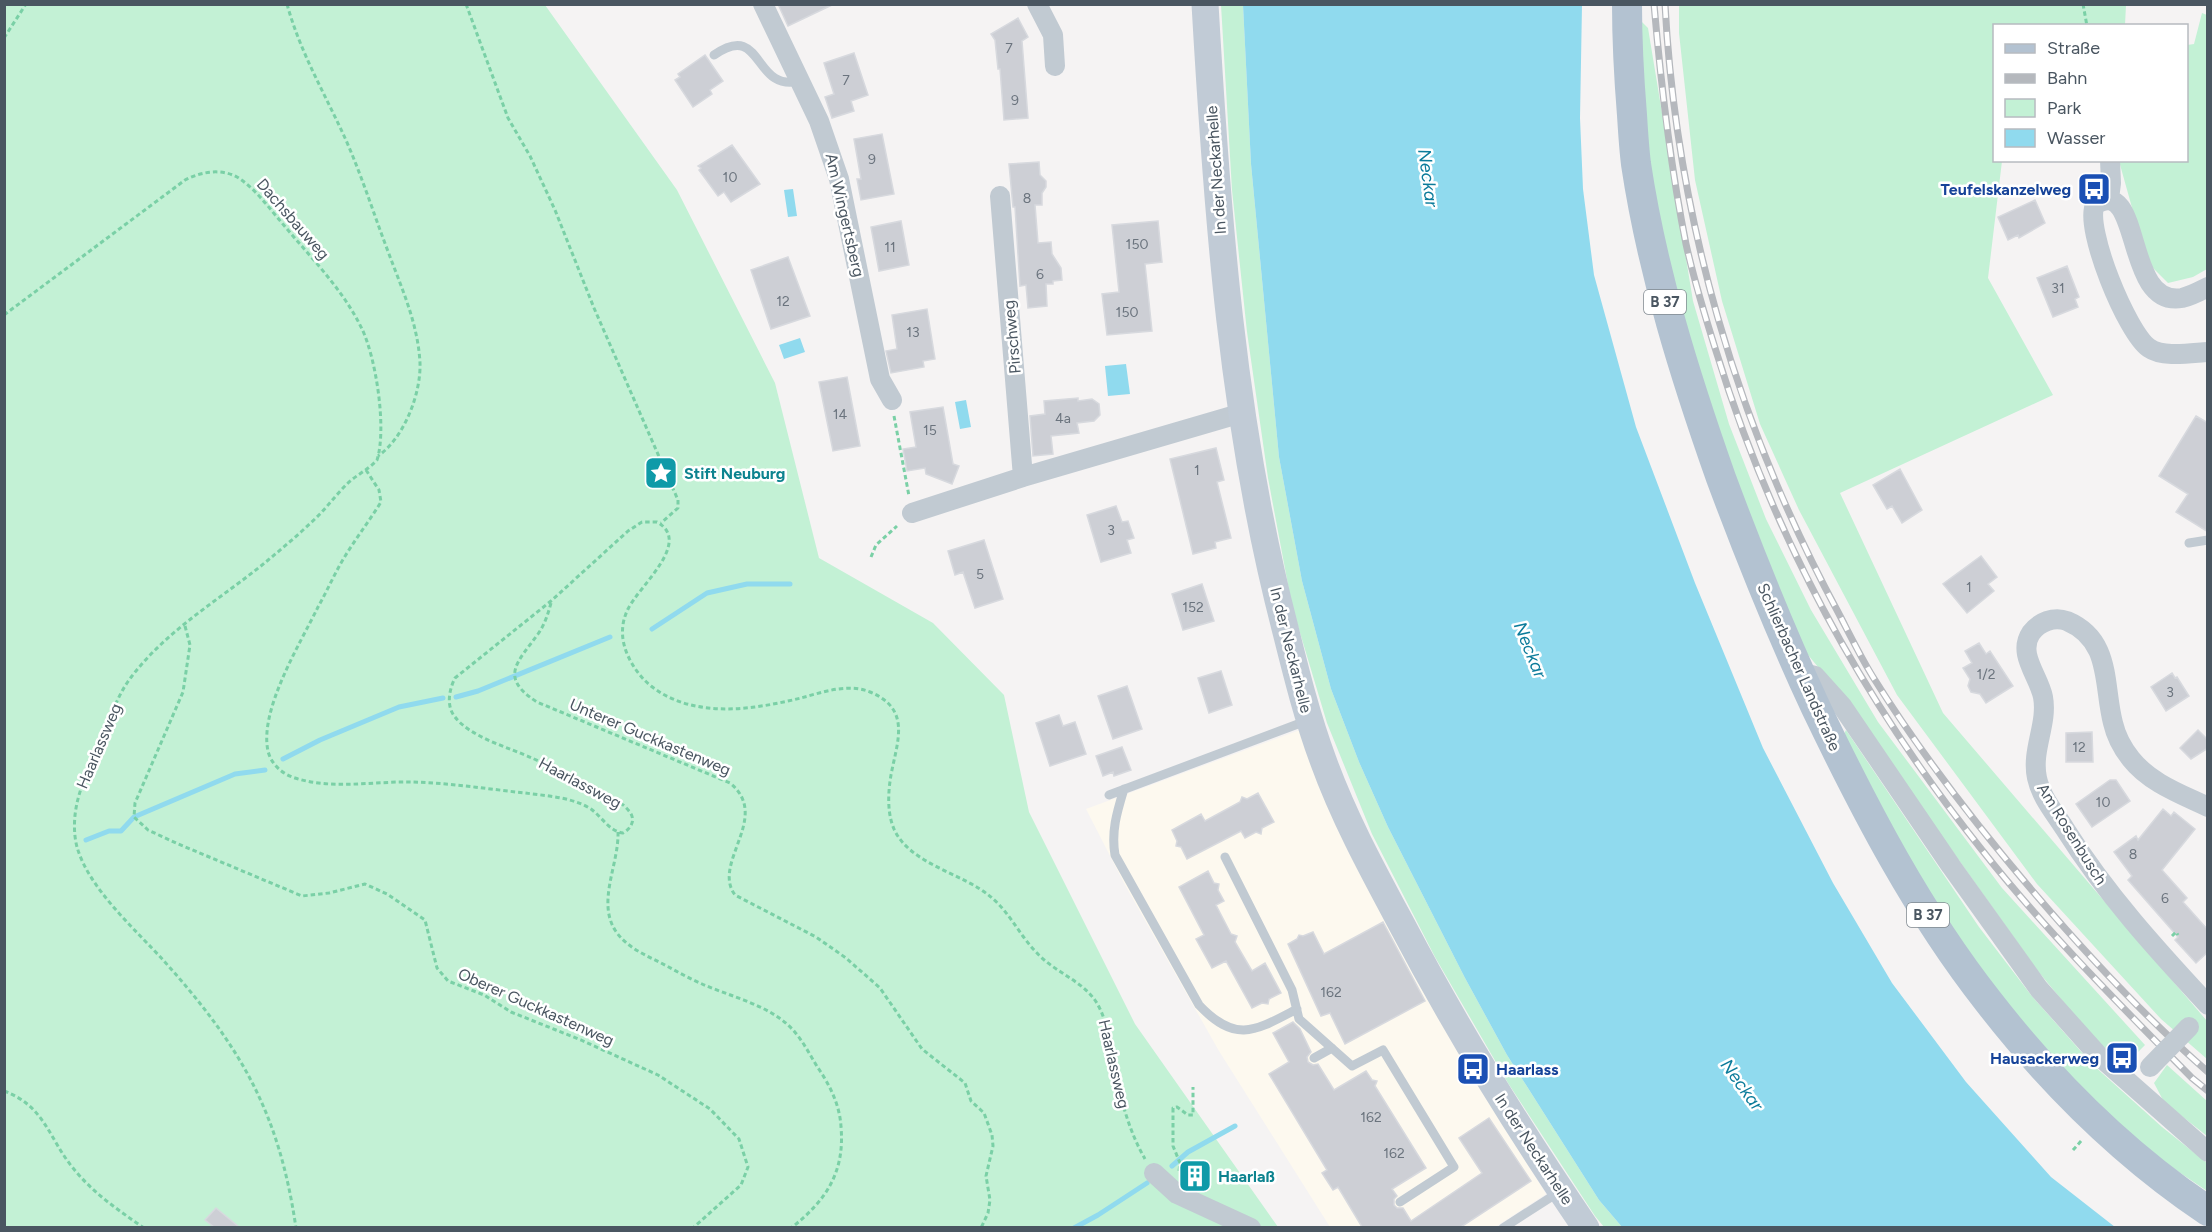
<svg xmlns="http://www.w3.org/2000/svg" width="2212" height="1232" font-family="Figtree,sans-serif">
<rect width="100%" height="100%" fill="#f5f3f3"/>
<path fill="#fdf9ef" d="M1300,730L1460,1055L1546,1194L1495,1227H1330L1219,1051L1125,885L1086,809Z"/>
<path fill="#c3f1d5" d="M5,5H545L677,190L775,383L819,558L933,623L1004,695L1029,812L1135,1024L1278,1227L5,1228Z
M1221,5H1243L1251,164L1279,457L1302,581L1331,689L1359,762L1388,827L1465,978L1507,1055L1599,1200L1622,1227H1604L1595,1216L1508,1083L1435,957L1372,834L1327,723L1292,606L1268,478L1247,332L1232,190Z
M1679,5H2126L2125,25L1994,26V160L2002,161L1988,278L2053,395L1840,493L1943,713L2207,1021V1059L2161,1019L2037,884L1897,695L1799,510L1760,424L1722,301L1695,180L1679,33Z
M2202,13L2207,15V269L2193,277L2168,283L2152,267L2136,222L2119,161L2186,160L2187,45L2194,44Z
M1639,19L1648,28L1693,301L1729,424L1766,519L1811,610L1878,722L2002,888L2145,1045L2130,1060L2099,1045L2037,970L1842,696L1799,644L1774,588L1687,344L1655,203L1643,107Z
M1846,730L1979,927L2031,995L2092,1064L2162,1127L2207,1163V1191L2170,1166L2103,1112L2010,1008L1939,914L1843,736Z
M2167,1065L2207,1101V1136L2164,1102L2154,1083Z"/>
<path fill="#90daee" d="M1243,5H1582L1580,118L1583,189L1594,275L1636,427L1695,583L1763,748L1833,883L1892,983L1966,1082L2051,1177L2115,1227H1622L1599,1200L1507,1055L1465,978L1388,827L1359,762L1331,689L1302,581L1279,457L1251,164Z
M793,189L797,216L788,217L784,190Z
M800,338L805,352L784,359L779,345Z
M1126,364L1130,394L1108,396L1105,366Z
M966,400L971,427L960,429L955,402Z"/>
<g fill="none" stroke-linecap="round" stroke-linejoin="round">
<path stroke="#90daee" stroke-width="5" d="M652,629L707,593L747,584H790
M456,697L478,691L610,637
M283,759L320,740L399,707L443,698
M86,840L109,831H121L134,817L235,774L265,770
M1172,1166L1188,1152L1235,1126
M1074,1228L1098,1215L1147,1183"/>
</g>
<path fill="#cdcfd5" stroke="#d7d9de" stroke-width="1.5" d="M778,4H834L788,26Z
M1018,18L1028,37L1022,41L1028,118L1004,120L1000,69H998L995,40L991,34Z
M854,53L868,95L851,101L854,111L832,118L825,97L834,94L824,63Z
M705,55L723,81L710,90L712,94L693,107L675,80L680,77L678,74Z
M882,134L894,194L861,200L857,179H861L854,139Z
M732,145L760,184L731,202L724,192L718,196L699,170L701,168L698,166Z
M1039,162L1040,175L1046,181V187L1042,193V205H1035L1038,243L1051,242L1052,254L1061,268L1062,280L1053,281V284H1046L1047,306L1028,308L1026,285L1020,286L1015,207H1013L1009,164Z
M2035,200L2045,223L2019,238L2018,235L2008,240L1998,217Z
M901,221L909,265L879,271L871,227Z
M1158,221L1162,262L1145,264L1152,331L1107,335L1102,294L1119,292L1112,225Z
M788,257L810,316L771,329L751,270Z
M2067,266L2079,297L2075,299L2078,307L2053,317L2037,278Z
M927,309L935,359L923,361L924,367L891,373L886,351L897,349L892,315Z
M847,377L860,446L833,451L819,382Z
M1078,398V401L1092,399L1099,404L1100,415L1094,421L1077,423L1079,433L1051,436L1053,454L1033,456L1030,416L1045,414L1044,401Z
M943,407L953,464L959,466L952,484L926,474L925,468L907,471L903,449L916,447L910,412Z
M2196,416L2208,423V532L2176,512L2188,494L2159,476Z
M1216,448L1224,480L1217,482L1231,538L1215,542L1216,548L1193,554L1170,459Z
M1900,469L1922,510L1902,523L1892,506L1887,509L1873,485Z
M1116,506L1122,522L1128,521L1134,538L1127,540L1131,553L1101,562L1087,515Z
M984,540L1003,599L975,608L963,572L955,575L948,551Z
M1981,556L1997,577L1988,584L1994,591L1967,613L1943,584Z
M1202,584L1214,621L1183,630L1172,594Z
M1979,643L1986,654L1990,651L2013,686L1986,703L1980,694L1971,692L1968,686L1970,679L1963,668L1972,663L1965,651Z
M1221,671L1232,705L1209,713L1198,678Z
M2172,673L2175,678L2177,677L2189,696L2166,711L2151,687Z
M1127,686L1142,729L1113,739L1098,696Z
M1059,715L1063,726L1075,722L1086,754L1050,766L1036,723Z
M2198,730L2208,740V748L2191,759L2180,748Z
M2092,732L2093,762H2066V733Z
M1122,747L1131,770L1114,776L1113,772L1103,776L1096,756Z
M2110,780H2116L2130,801L2092,827L2076,804Z
M1258,793L1274,822L1262,828L1261,834L1256,832L1245,838L1241,831L1187,859L1181,847L1176,846L1177,841L1172,830L1201,814L1205,821L1240,802L1242,797L1247,799Z
M2163,809L2171,816L2174,812L2195,829L2162,870L2187,898L2183,902L2208,930V952L2196,963L2175,940L2178,937L2128,880L2132,876L2114,852L2136,836L2138,840Z
M1208,871L1214,883L1219,884L1218,890L1224,901L1216,905L1231,934L1237,936L1235,942L1252,971L1265,963L1281,993L1269,999L1268,1004L1262,1003L1252,1008L1226,961L1212,968L1196,939L1204,935L1179,887Z
M1383,922L1425,1001L1345,1044L1330,1013L1321,1016L1288,944L1297,939L1299,935L1303,936L1313,932L1324,954Z
M1293,1022L1300,1029L1311,1052L1307,1057L1308,1062L1313,1065L1318,1064L1334,1090L1366,1071L1372,1080L1377,1081L1375,1086L1426,1168L1392,1189L1397,1196L1394,1199V1205L1397,1208H1403L1411,1221L1482,1173L1459,1138L1489,1118L1531,1181L1461,1227H1362L1338,1187L1333,1190L1322,1173L1327,1170L1269,1074L1289,1062L1273,1033Z
M1197,1162L1209,1178L1194,1189L1189,1186L1180,1174Z
M216,1208L239,1227H214L205,1220Z"/>
<g fill="none" stroke-linecap="round" stroke-linejoin="round">
<path stroke="#7ad0a6" stroke-width="3" stroke-dasharray="4.5 3" stroke-linecap="butt" d="M287,4C300,52 325,94 345,138C362,176 374,215 389,254C402,289 418,324 420,363C421,394 404,438 378,456
M466,4L508,118L530,156L555,210L594,308L678,500V508L661,523
M2083,4L2087,26
M4,38L26,4
M4,315L185,180C201,172 220,168 237,177C255,188 269,208 282,223C310,257 343,289 362,329C376,358 387,429 377,460C368,470 356,475 347,484C338,493 330,503 321,513C304,530 285,546 267,561C222,598 168,629 132,676C117,695 110,719 101,741C93,760 83,779 78,799C74,814 73,832 77,847C89,889 135,929 164,961C241,1047 279,1112 296,1228
M894,416L909,496
M366,470L379,490L381,502C368,523 353,542 341,563C333,577 326,593 318,607C300,644 259,710 268,751C271,764 282,774 295,778C332,790 375,781 413,782C450,783 488,789 525,793C547,796 572,797 591,809C602,817 609,831 623,833C632,828 636,819 629,811C622,802 612,798 603,793C580,780 556,769 532,758C510,748 470,737 455,717C446,706 449,690 455,678L551,601L628,531L642,522H657C693,542 639,586 628,609C620,625 621,642 629,658C634,668 641,678 651,686C693,719 752,710 801,698C823,692 848,683 870,692C912,709 897,742 891,775C888,792 887,813 894,829C910,865 964,873 992,898C1010,913 1020,936 1037,953C1056,974 1088,982 1100,1009C1107,1023 1108,1039 1111,1054C1119,1090 1126,1126 1145,1159
M871,557L876,545L897,526
M551,603C548,614 545,624 538,634C518,662 498,677 537,702L730,783C772,817 711,863 735,895L816,937L846,958L880,988L922,1049L965,1083L971,1101L984,1113L992,1135L993,1146L986,1176L990,1200L988,1213L981,1228
M185,626L190,645L183,692L135,803L134,817L148,830L176,843L302,896L329,893L365,884L387,894L425,920L437,968L448,981L484,995L511,1012L581,1040L658,1075L710,1109L739,1139L748,1167L741,1185L693,1228
M618,832C619,864 597,901 615,930C625,946 643,954 659,962C673,969 686,977 700,983C730,997 769,1004 793,1030C803,1041 810,1055 818,1068C830,1085 840,1106 841,1127C845,1172 826,1201 791,1228
M2172,936L2176,932L2178,935
M4,1091C45,1106 49,1139 73,1168C93,1193 118,1210 144,1228
M2073,1150L2082,1140
M1179,1171L1180,1163L1173,1146V1108L1177,1107L1188,1115H1193V1087"/>
<path stroke="#c1cad2" stroke-width="9" d="M714,55C764,20 752,93 800,81
M2189,543L2208,540
M1124,789C1117,812 1111,831 1115,855L1199,1005C1236,1044 1255,1031 1297,1009
M1109,795L1306,721
M1225,857L1292,990L1299,1019L1352,1066L1383,1050L1454,1167L1400,1202
M1314,1058L1332,1048
M1503,1228L1559,1192"/>
<path stroke="#c1cad2" stroke-width="20" d="M763,4L819,121L839,179L880,379L892,400
M1037,4L1053,35L1055,66
M1000,196L1023,477L1242,413
M2109,199L2111,183L2110,160
M2208,287C2200,291 2191,296 2182,298C2123,308 2143,174 2095,205C2084,228 2127,333 2149,348C2163,358 2191,353 2208,352
M912,513L1023,477
M1799,672L1815,676L1842,706L1951,866L2039,989L2099,1056L2208,1152
M2208,807C2181,794 2150,783 2131,759C2123,749 2116,736 2113,723C2103,685 2112,640 2067,621C2054,616 2039,622 2031,633C2017,654 2039,676 2043,697C2048,724 2031,750 2037,778C2041,797 2055,813 2065,829C2106,894 2156,949 2208,1005
M1154,1173L1177,1194L1251,1228"/>
<path stroke="#c1cbd6" stroke-width="27" d="M1205,4C1217,214 1232,424 1285,628C1296,672 1307,717 1323,760C1344,818 1373,871 1402,925C1457,1030 1519,1130 1586,1228"/>
<path stroke="#b3c2d1" stroke-width="30" d="M1627,4C1627,42 1629,78 1632,115C1633,131 1634,148 1636,164C1652,271 1685,376 1721,478C1750,556 1781,633 1816,708C1865,810 1918,912 1988,1001C2050,1081 2123,1154 2208,1211"/>
<g stroke="#b5b8bd" stroke-width="7">
<path id="rail" d="M1654,4C1661,85 1670,164 1686,244C1694,280 1705,316 1716,351C1772,534 1863,701 1982,850C2046,931 2119,1004 2192,1078L2208,1091
M1665,4C1676,216 1737,425 1838,612C1849,633 1860,656 1873,677C1921,754 1977,826 2036,895C2089,957 2146,1018 2208,1072"/>
</g>
<use href="#rail" stroke="#fff" stroke-width="4.5" stroke-dasharray="14" stroke-linecap="butt"/>
<path stroke="#c1cad2" stroke-width="20" d="M2150,1067L2189,1027"/>
</g>
<defs>
<g id="bus-square" transform="scale(1.725)"><rect x="-9" y="-9" width="18" height="18" rx="4" fill="#1a4fb4" stroke="#fff"/><path d="M-5-6H5V4H4V6H2V4H-2V6H-4V4H-5ZM-3.5-4V0h7V-4ZM-3.5 1.2v1.5H-2V1.2ZM2 1.2v1.5H3.5V1.2Z" fill="#fff"/></g>
<g id="sight-square" transform="scale(1.725)"><rect x="-9" y="-9" width="18" height="18" rx="4" fill="#0f9aa8" stroke="#fff"/><path d="M0-6L1.8-2.2L6-1.7L2.9 1.2L3.7 5.4L0 3.3L-3.7 5.4L-2.9 1.2L-6-1.7L-1.8-2.2Z" fill="#fff"/></g>
<g id="building-square" transform="scale(1.725)"><rect x="-9" y="-9" width="18" height="18" rx="4" fill="#0f9aa8" stroke="#fff"/><path d="M-4-6H4V6H1V3H-1V6H-4ZM-2.5-4.3h1.7v1.8h-1.7ZM.8-4.3h1.7v1.8H.8ZM-2.5-1h1.7V.8h-1.7ZM.8-1h1.7V.8H.8Z" fill="#fff"/></g>
</defs>
<g fill-rule="evenodd">
<use href="#bus-square" x="2094" y="189"/>
<use href="#sight-square" x="661" y="473"/>
<use href="#bus-square" x="2122" y="1058"/>
<use href="#bus-square" x="1473" y="1069"/>
<use href="#building-square" x="1195" y="1176"/>
</g>
<g text-anchor="middle" dominant-baseline="central" stroke-width="5" stroke-linejoin="round" paint-order="stroke">
<g font-size="14" fill="#6b747e">
<text x="1009" y="48">7</text>
<text x="846" y="80">7</text>
<text x="1015" y="100">9</text>
<text x="872" y="159">9</text>
<text x="730" y="177">10</text>
<text x="1027" y="198">8</text>
<text x="1137" y="244">150</text>
<text x="890" y="247">11</text>
<text x="1040" y="274">6</text>
<text x="2058" y="288">31</text>
<text x="783" y="301">12</text>
<text x="1127" y="312">150</text>
<text x="913" y="332">13</text>
<text x="840" y="414">14</text>
<text x="1063" y="418">4a</text>
<text x="930" y="430">15</text>
<text x="1197" y="470">1</text>
<text x="1111" y="530">3</text>
<text x="980" y="574">5</text>
<text x="1969" y="587">1</text>
<text x="1193" y="607">152</text>
<text x="1986" y="674">1/2</text>
<text x="2170" y="692">3</text>
<text x="2079" y="747">12</text>
<text x="2103" y="802">10</text>
<text x="2133" y="854">8</text>
<text x="2165" y="898">6</text>
<text x="1331" y="992">162</text>
<text x="1371" y="1117">162</text>
<text x="1394" y="1153">162</text>
</g>
<g fill="#fff" stroke="#808990" stroke-width="1.5">
<rect x="1644" y="290" width="42" height="24" rx="4.5"/>
<rect x="1907" y="903" width="42" height="24" rx="4.5"/>
</g>
<g font-size="15" font-weight="bold" fill="#4a5661">
<text x="1665" y="302">B 37</text>
<text x="1928" y="915">B 37</text>
</g>
<g font-size="16" fill="#4a5661" stroke="#fff">
<text transform="translate(1216 170) rotate(-94)">In der Neckarhelle</text>
<text transform="translate(845 215) rotate(77)">Am Wingertsberg</text>
<text transform="translate(293 219) rotate(49)">Dachsbauweg</text>
<text transform="translate(1012 337) rotate(-95)">Pirschweg</text>
<text transform="translate(1291 650) rotate(76)">In der Neckarhelle</text>
<text transform="translate(1799 667) rotate(66)">Schlierbacher Landstraße</text>
<text transform="translate(650 737) rotate(23)">Unterer Guckkastenweg</text>
<text transform="translate(99 746) rotate(-67)">Haarlassweg</text>
<text transform="translate(580 783) rotate(28)">Haarlassweg</text>
<text transform="translate(2072 834) rotate(58)">Am Rosenbusch</text>
<text transform="translate(536 1007) rotate(24)">Oberer Guckkastenweg</text>
<text transform="translate(1114 1064) rotate(77)">Haarlassweg</text>
<text transform="translate(1534 1149) rotate(57)">In der Neckarhelle</text>
</g>
<g font-size="16" font-weight="bold" fill="#164399" stroke="#fff" text-anchor="end">
<text x="2071" y="189">Teufelskanzelweg</text>
<text x="2099" y="1058">Hausackerweg</text>
<text x="1496" y="1069" text-anchor="start">Haarlass</text>
</g>
<g font-size="16" font-weight="bold" fill="#0d838f" stroke="#fff" text-anchor="start">
<text x="684" y="473">Stift Neuburg</text>
<text x="1218" y="1176">Haarlaß</text>
</g>
<g font-size="18" font-style="italic" fill="#0c7c9b" stroke="#fff">
<text transform="translate(1428 178) rotate(82)">Neckar</text>
<text transform="translate(1530 650) rotate(68)">Neckar</text>
<text transform="translate(1742 1085) rotate(54)">Neckar</text>
</g>
</g>
<rect width="2212" height="1232" fill="none" stroke="#4a5661" stroke-width="12"/>
<rect x="1993" y="24" width="195" height="138" fill="#ffffff" stroke="#b7bbc0" stroke-width="1.5"/>
<rect x="2005" y="44" width="30" height="9" fill="#b3c2d1" stroke="#b7bbc0" stroke-width="1.5"/>
<text x="2047" y="54" font-size="18" fill="#4a5661">Straße</text>
<rect x="2005" y="74" width="30" height="9" fill="#b5b8bd" stroke="#b7bbc0" stroke-width="1.5"/>
<text x="2047" y="84" font-size="18" fill="#4a5661">Bahn</text>
<rect x="2005" y="99" width="30" height="18" fill="#c3f1d5" stroke="#b7bbc0" stroke-width="1.5"/>
<text x="2047" y="114" font-size="18" fill="#4a5661">Park</text>
<rect x="2005" y="129" width="30" height="18" fill="#90daee" stroke="#b7bbc0" stroke-width="1.5"/>
<text x="2047" y="144" font-size="18" fill="#4a5661">Wasser</text>
</svg>
